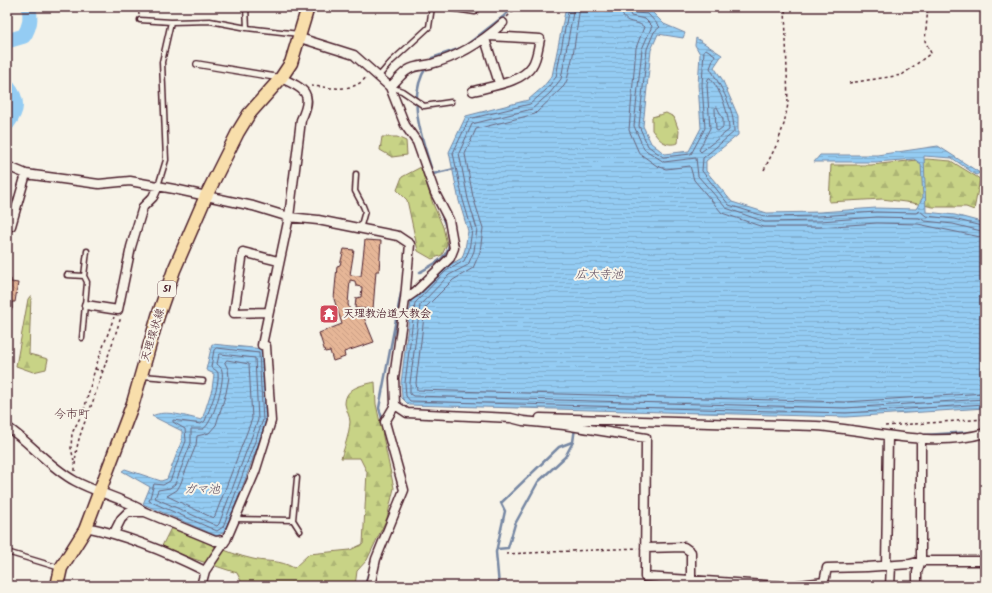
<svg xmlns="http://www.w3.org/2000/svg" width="992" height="593" font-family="Kalam,'Klee One',sans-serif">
<defs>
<pattern id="forest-firs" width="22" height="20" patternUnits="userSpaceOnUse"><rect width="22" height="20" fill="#c8d386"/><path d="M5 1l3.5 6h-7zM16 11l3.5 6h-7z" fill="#adb574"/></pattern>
<pattern id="water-rules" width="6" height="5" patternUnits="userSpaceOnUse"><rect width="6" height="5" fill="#94ccf3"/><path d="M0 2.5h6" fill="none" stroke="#81afd0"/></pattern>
<pattern id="building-back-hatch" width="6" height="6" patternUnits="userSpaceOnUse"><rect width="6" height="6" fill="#e6b697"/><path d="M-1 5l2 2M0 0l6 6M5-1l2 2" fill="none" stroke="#c79c82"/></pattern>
</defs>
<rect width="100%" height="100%" fill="#f7f3e8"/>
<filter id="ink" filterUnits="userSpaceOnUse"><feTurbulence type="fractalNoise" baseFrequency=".025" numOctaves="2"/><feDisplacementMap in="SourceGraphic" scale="8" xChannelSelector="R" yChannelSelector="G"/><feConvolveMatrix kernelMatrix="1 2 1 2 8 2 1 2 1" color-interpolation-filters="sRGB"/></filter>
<g filter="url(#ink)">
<path fill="url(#forest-firs)" stroke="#897958" d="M666,113L674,117L679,131L678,143C665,147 659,140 652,130V117Z
M382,137H397L406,141L407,155L392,157L380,150Z
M927,159L951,161L980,179L974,210L966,207H933L913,203L882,199L829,202L831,165H871Z
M421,167L433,204L443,227L447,244L442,255L432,259L418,251L407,200L397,190L402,177Z
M31,295L29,354L48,359L46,369L33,372L16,366L28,299Z
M375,382L376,404L394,488L387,518L367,560L357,571L355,586H241L242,583L237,573L185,556L162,546L172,526C198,538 225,553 253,559C270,563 278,559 294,568L309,554L350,550L363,544L367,472L360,458H341C345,446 349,434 350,422C350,416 346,410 345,404C345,387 363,385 375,382Z"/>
<path fill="url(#water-rules)" stroke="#7687a3" d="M566,7H617L650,10L664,24L685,33L683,38L658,34L651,50L643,126L651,143L665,154L689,151L701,128L698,85L700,54L695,45L696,38L722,55L714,67L722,79L738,116V135L706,161V171L732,202L767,213L820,212L876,208L916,209L923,197L921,164L914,159L876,162H814L820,155H877L938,146L980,173L976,175L952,158L924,156L926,212L955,215L985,223V408L846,417L409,405L402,398L401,383L411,301L444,268L462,258L465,249L468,231L459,201L449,152L466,116L528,100L543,87L552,76Z
M212,344L264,349L267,421L226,531L217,536L143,504L150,487L122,471L125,469L161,481L167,479L182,440V431L152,416C166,409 187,417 202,420L212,389L214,374L206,370Z"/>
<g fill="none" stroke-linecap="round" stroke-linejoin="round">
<path stroke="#68647b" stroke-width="1" d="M569,7L556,77L546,90L530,104L469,119L453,153L463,200L472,230L469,250L464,261L446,271L415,303L405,383L406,396L410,401L846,413L985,404
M574,7L561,79L550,93L532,109L472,124L459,153L468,199L477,229L474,251L468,265L449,275L420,305L410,383V394L413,396L845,408L985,399
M580,7L573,55L567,80L564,86L535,114L476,129L465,154L473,197L483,228L480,252L473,268L453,280L425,308L416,383L417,390L845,402L985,393
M621,7C622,27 636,19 644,27L636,48L629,130L639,153L657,166L666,169L690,166L694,180L722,213L763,227H820L877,223L918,224L985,238
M627,7L631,16L645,19L652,26L642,49L634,126L644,149L664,162L696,158L698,176L726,208L765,222L820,221L877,217L919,218L925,221L953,224L985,232
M632,7L635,13L648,14L660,27L654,32L647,49L639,126L648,146L663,157L691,154L705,128L702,85L704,50L706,49L715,55L710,68C722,89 734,107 734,132L703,158L702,171L729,205L767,217L820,216L876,212L916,213L920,211L926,216L954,219L985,227
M710,78C721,90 729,113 729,130L701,152L699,150L710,128L707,85L708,79Z
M717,107L723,119V127L718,131L716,130L715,109Z
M217,348L259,353L263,420L223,527L217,531L149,501L154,484L163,485L170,481L186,441L185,429L173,422V420L201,424L205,421C209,410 220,385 218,373C217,370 213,369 211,367L214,350Z
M221,354L255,358L258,420L219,524L217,526L155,498L158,490L170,488L175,484L191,443V429H203C212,425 225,382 222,371C222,368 219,366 217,364L219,355Z
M227,360L249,364L252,419L215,516L213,518L167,496L177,490L180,485L196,445L197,436L209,433L216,425L226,393L229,377L228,369L225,363Z"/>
<path stroke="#7687a3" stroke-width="2.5" d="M430,62L432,58L464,47L504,16L513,7
M427,66C405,99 423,140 433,174L454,169
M441,213L446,227
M420,272C432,265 450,258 449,241
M383,422L379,408L401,293
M924,437V435L971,432
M497,549L508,548L515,524L538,482L565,457L573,442L575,428
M365,586L371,564
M499,586L496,552L505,511L501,503L559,447L572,442"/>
<path stroke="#94ccf3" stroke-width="15" d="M7,41L24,36C30,26 31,19 29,7
M7,86C19,100 18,110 7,124"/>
</g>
<path fill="url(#building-back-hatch)" stroke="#4a1f2b" d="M365,240L381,241L379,271H376L373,309L355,308L356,298L361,297L362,287L356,286L355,281L350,280L348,304L352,318L363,315L374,342L344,352L345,357L333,361L330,351L325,352L319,333L342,324L334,299L337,266L340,265L344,249L354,250L350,275L361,276Z
M11,279V282L18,283L15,302H12V309L7,310V280Z"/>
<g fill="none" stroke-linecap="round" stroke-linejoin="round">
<g stroke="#4a1f2b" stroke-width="7">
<path id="service" d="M246,7L247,28
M442,7L475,12
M140,20L171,22L162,62L166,160L158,186
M171,22L210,21L247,28L299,34
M379,76L391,62L429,27L432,7
M391,87L402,91L424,106L451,102
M356,174L355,191L363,206L365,211L360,229
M67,275L84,276
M82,338L87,282L84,276L87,251
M143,376L203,381
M297,478L293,520L300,531
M236,519L293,520
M7,552L60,568"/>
</g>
<g stroke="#4a1f2b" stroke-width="8">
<path id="pedestrian" d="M197,64L281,78"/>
</g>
<g stroke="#4a1f2b" stroke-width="11">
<path id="minor" d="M300,38L354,55L390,87L405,125L417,142L435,193L449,220L454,248L450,258L415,292L405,299
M485,39L499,83
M390,87C396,82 401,74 408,70C415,65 424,66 431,64C458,57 483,41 503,23
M473,91C491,86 521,83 532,66C537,59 538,48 540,39L489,36
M7,166L26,174L99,184L130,181L174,189L253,206L289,217L318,220L398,236L410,244L405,299L394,378L395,405L407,413L511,418L523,421L564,425L646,438L645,577L779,586
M11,226L26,174
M86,305L118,310L131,247L143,207L153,197L158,186
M268,312L234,313L243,252L278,261
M540,418L816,426C872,430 930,449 985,433
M7,427C31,443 49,467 75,481C97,493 123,498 145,512
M86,527C129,536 167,552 205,571
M114,533L121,519L128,512H145L215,541L226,540
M645,548L684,547L691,552V580
M886,566L888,436
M201,586L205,571L226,540L235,519L255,472L271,421L266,346L262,345L289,217L301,120C314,93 305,89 281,78
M370,586L376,559L404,490L385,422L395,405
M792,586L824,582L827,568L867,567L910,564L921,561H985
M890,586L891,566
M917,586V572L921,561V438"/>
</g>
<g stroke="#4a1f2b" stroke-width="15">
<path id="primary" d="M57,586L61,568L85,530L133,403L158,316L174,270L206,196L238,132L249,114L281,78L291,63L308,7"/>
</g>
<path stroke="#4a1f2b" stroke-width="1.5" stroke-dasharray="3 3" stroke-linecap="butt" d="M138,7L139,15
M507,17L517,7
M849,83L902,75L931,53L925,41L928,7
M311,86C330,87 354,94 367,76
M764,170L778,142L784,124L788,104L785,7
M95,369L103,371
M885,426L985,419
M74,461L71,448L72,433L84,410L95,369L114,317
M75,471C75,441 83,428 93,401C102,373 112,345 121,317
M506,554L638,548"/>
<use href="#service" stroke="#f7f3e8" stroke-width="4"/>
<use href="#pedestrian" stroke="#f7f3e8" stroke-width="5.5"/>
<use href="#minor" stroke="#f7f3e8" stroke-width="8"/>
<use href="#primary" stroke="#f8deab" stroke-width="12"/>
</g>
</g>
<defs>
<g id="temple-square" transform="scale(1)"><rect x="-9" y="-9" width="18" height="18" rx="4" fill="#d1495b" stroke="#f7f3e8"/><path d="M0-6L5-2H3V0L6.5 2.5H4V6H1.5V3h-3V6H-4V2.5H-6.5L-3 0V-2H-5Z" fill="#fff"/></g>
</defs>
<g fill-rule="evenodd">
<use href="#temple-square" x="329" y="314"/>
</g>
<g text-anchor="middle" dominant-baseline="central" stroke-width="4" stroke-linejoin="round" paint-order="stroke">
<rect fill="#f7f3e8" stroke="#7e5f64" stroke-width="1" x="158" y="281" width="18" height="16" rx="3"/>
<g font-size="10" font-weight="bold" fill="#4a1f2b">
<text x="167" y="289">51</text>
</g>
<g font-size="11" font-weight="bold" fill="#4a1f2b" stroke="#f7f3e8" text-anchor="start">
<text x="343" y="314">天理教治道大教会</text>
</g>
<g font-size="11" fill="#4a1f2b" stroke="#f7f3e8">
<text transform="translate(153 335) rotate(-73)">天理環状線</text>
</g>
<g font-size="12" font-style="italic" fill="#5c4a5d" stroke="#f7f3e8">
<text x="599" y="274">広大寺池</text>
<text x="202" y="489">ガマ池</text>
</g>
<g font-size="12" fill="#4a1f2b" stroke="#f7f3e8">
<text x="72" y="414">今市町</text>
</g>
</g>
<rect width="992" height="593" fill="none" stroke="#f7f3e8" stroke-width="24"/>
<rect x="12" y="12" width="968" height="569" fill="none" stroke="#4a1f2b" stroke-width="1.5" filter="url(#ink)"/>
</svg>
